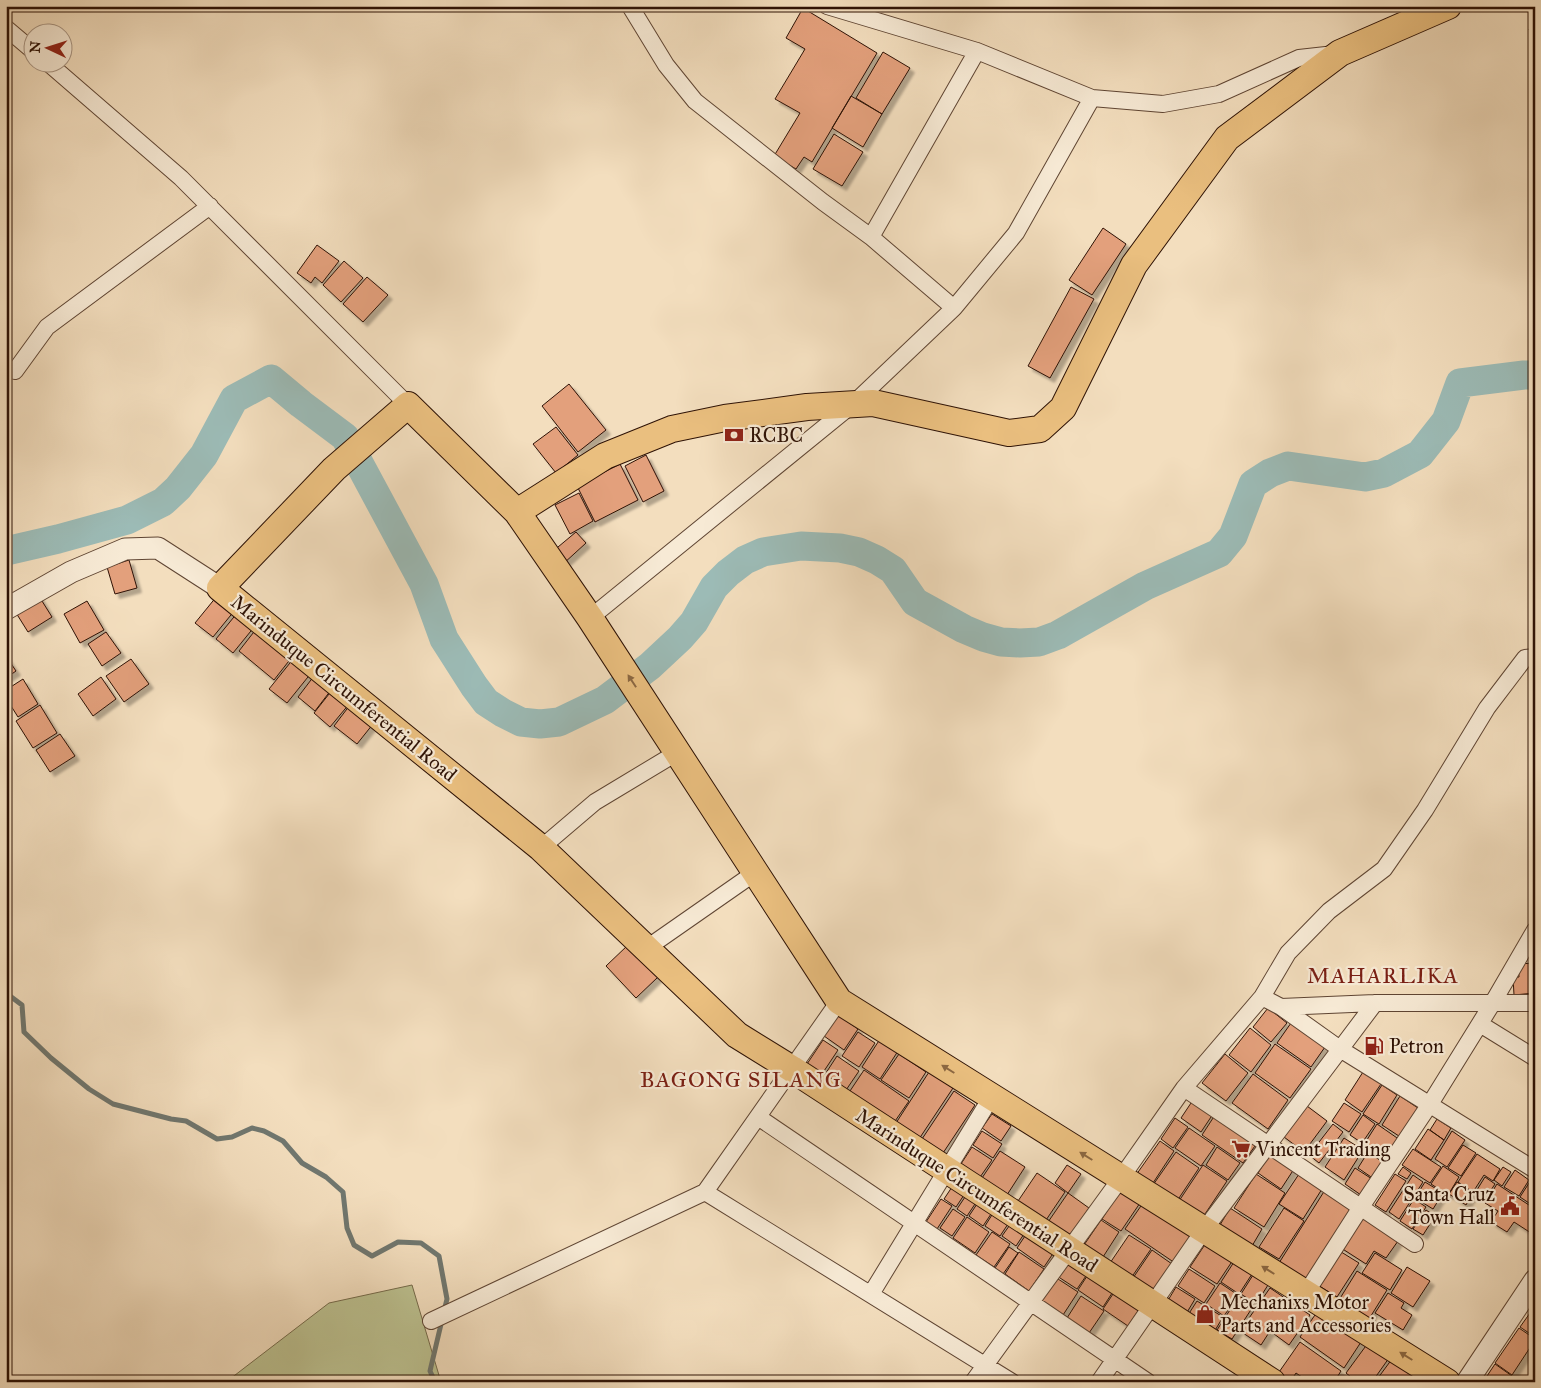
<svg xmlns="http://www.w3.org/2000/svg" width="1541" height="1388" font-family="'IM FELL Great Primer',serif">
<defs>
<filter id="shadow"><feDropShadow dx="4.5" dy="4.5" stdDeviation="1" flood-color="#0004"/></filter>
</defs>
<rect width="100%" height="100%" fill="#f3debe"/>
<filter id="stains"><feTurbulence type="fractalNoise" baseFrequency=".004" numOctaves="4"/><feColorMatrix values="0 0 0 0 .2 0 0 0 0 .09 0 0 0 0 .02 0 0 0 .5 -.17"/></filter>
<radialGradient id="worn" r=".72"><stop offset=".6" stop-color="#630" stop-opacity="0"/><stop offset="1" stop-color="#630" stop-opacity=".3"/></radialGradient>
<path fill="#bcc190" stroke="#756a4a" d="M412,1285L441,1382H226L329,1303Z"/>
<g fill="none" stroke-linecap="round" stroke-linejoin="round">
<path stroke="#70776f" stroke-width="5" d="M6,993L22,1005L24,1032L51,1058L89,1089L113,1104L171,1119L186,1121L217,1139L232,1137L252,1128L264,1131L283,1141L302,1163L326,1177L343,1192L347,1228L354,1245L372,1256L398,1242L421,1243L439,1256L447,1299L444,1311
M435,1382L430,1371L442,1320"/>
<path stroke="#9cbbb6" stroke-width="29" d="M6,551L58,539L127,520L163,502L178,488L204,455L234,399L271,379L301,404L345,437L424,584L444,639L474,686L486,702L503,713L521,722L540,724L559,722L605,700L650,666L680,638L694,622L714,587L728,573L745,560L763,552L801,546L840,548L859,552L877,560L893,570L915,602L964,629L983,637L1001,642L1020,643L1039,642L1058,635L1145,586L1219,553L1233,536L1253,484L1270,473L1288,466L1365,477L1384,473L1420,454L1446,421L1460,383L1524,375H1535"/>
</g>
<path fill="#e3a07b" stroke="#2e1205" filter="url(#shadow)" d="M803,8L877,53L812,162L804,157L796,169L774,156L800,113L775,99L805,49L786,38Z
M1535,27V45H1534L1529,29Z
M883,52L910,68L882,114L856,98Z
M851,96L882,114L863,147L832,128Z
M834,134L863,152L842,186L813,169Z
M1103,228L1126,244L1092,295L1069,280Z
M317,245L339,261L322,283L315,277L311,283L297,273Z
M344,261L363,278L341,302L323,285Z
M367,277L388,295L363,322L343,304Z
M1071,287L1094,299L1050,378L1028,366Z
M569,384L606,430L578,452L542,406Z
M556,427L578,455L556,473L533,444Z
M646,455L664,491L643,502L625,466Z
M620,464L638,500L595,522L577,486Z
M579,493L593,521L570,534L555,505Z
M576,532L586,543L563,564L552,552Z
M129,560L137,588L115,594L107,567Z
M37,593L52,617L28,632L13,608Z
M217,596L235,610L213,637L195,623Z
M87,601L104,630L80,643L64,614Z
M238,612L255,626L233,653L216,639Z
M257,628L292,657L274,680L239,651Z
M106,632L121,653L102,666L88,644Z
M6,656L16,671L6,678Z
M294,658L312,672L287,703L269,689Z
M131,659L149,684L124,702L106,676Z
M314,676L331,690L315,711L298,697Z
M101,677L116,699L93,716L78,694Z
M23,679L38,704L18,717L6,698V690Z
M333,689L350,703L330,727L314,713Z
M40,705L57,733L33,748L16,721Z
M350,705L373,724L357,744L334,726Z
M60,734L75,756L50,772L36,750Z
M628,945L658,977L636,998L606,966Z
M1535,963V993L1514,995L1513,977H1519L1518,964Z
M1268,1008L1287,1023L1271,1042L1253,1027Z
M838,1015L858,1029L844,1050L824,1036Z
M1291,1023L1325,1047L1311,1067L1277,1043Z
M1250,1028L1271,1045L1251,1072L1229,1055Z
M858,1032L875,1043L859,1067L842,1056Z
M880,1039L898,1051L880,1079L862,1067Z
M823,1040L838,1050L820,1077L805,1067Z
M1275,1044L1311,1069L1290,1098L1255,1073Z
M899,1054L926,1072L909,1098L881,1080Z
M1225,1054L1248,1073L1226,1101L1202,1083Z
M837,1056L859,1071L844,1093L822,1079Z
M864,1070L909,1101L893,1124L848,1094Z
M929,1072L953,1088L919,1139L896,1123Z
M1363,1072L1381,1084L1362,1112L1345,1100Z
M1253,1074L1288,1100L1268,1129L1232,1103Z
M1382,1085L1397,1095L1379,1124L1363,1114Z
M954,1091L975,1105L943,1153L922,1139Z
M1400,1096L1421,1110L1402,1138L1382,1125Z
M1193,1100L1213,1114L1201,1132L1181,1118Z
M1303,1103L1327,1121L1304,1152L1280,1134Z
M1344,1103L1361,1114L1349,1132L1332,1121Z
M992,1114L1011,1126L1001,1141L982,1128Z
M1215,1115L1257,1143L1243,1163L1202,1135Z
M1363,1115L1375,1124L1362,1143L1350,1135Z
M1175,1118L1188,1127L1173,1148L1161,1139Z
M1437,1119L1451,1128L1444,1140L1430,1130Z
M1333,1124L1343,1132L1319,1163L1309,1155Z
M1377,1124L1400,1140L1386,1162L1363,1146Z
M1189,1128L1215,1146L1201,1166L1175,1148Z
M1428,1129L1444,1140L1431,1160L1415,1149Z
M982,1131L1002,1144L993,1158L973,1145Z
M1452,1131L1465,1140L1447,1167L1435,1159Z
M1344,1138L1363,1150L1344,1180L1325,1167Z
M1160,1141L1174,1151L1151,1186L1136,1175Z
M1463,1145L1476,1153L1461,1176L1448,1168Z
M972,1147L992,1160L978,1180L959,1167Z
M1217,1147L1240,1163L1228,1180L1206,1165Z
M1413,1149L1441,1167L1430,1183L1402,1165Z
M1000,1151L1025,1167L1005,1198L980,1181Z
M1176,1152L1199,1168L1177,1201L1153,1185Z
M1368,1152L1384,1163L1374,1179L1358,1168Z
M1270,1154L1294,1169L1281,1189L1258,1173Z
M1477,1154L1500,1169L1493,1181L1484,1175L1473,1192L1458,1182Z
M1067,1165L1081,1174L1068,1193L1055,1183Z
M1203,1165L1227,1181L1203,1217L1179,1201Z
M1443,1166L1459,1177L1448,1195L1431,1184Z
M1403,1167L1411,1173L1407,1179L1398,1174Z
M1503,1167L1511,1172L1502,1186L1494,1180Z
M1355,1168L1372,1179L1361,1195L1345,1184Z
M1515,1170L1529,1180L1519,1196L1504,1187Z
M1037,1173L1065,1192L1044,1223L1016,1204Z
M1256,1174L1285,1193L1264,1227L1234,1208Z
M1299,1174L1322,1189L1303,1219L1279,1204Z
M1395,1174L1406,1181L1386,1212L1375,1205Z
M1413,1175L1423,1182L1399,1219L1389,1212Z
M1485,1177L1495,1184L1485,1199L1475,1193Z
M1531,1180L1535,1182V1207L1520,1197Z
M956,1181L968,1189L956,1207L944,1199Z
M1425,1182L1443,1193L1433,1209L1415,1198Z
M1457,1182L1473,1193L1466,1205L1449,1194Z
M1497,1184L1535,1209V1228L1531,1233L1514,1222L1507,1232L1491,1222L1498,1211L1485,1203Z
M1121,1190L1140,1203L1121,1231L1102,1219Z
M1325,1190L1353,1208L1307,1281L1279,1263Z
M969,1191L979,1198L967,1216L957,1209Z
M1068,1193L1089,1208L1068,1239L1046,1225Z
M981,1198L995,1208L983,1226L969,1216Z
M941,1199L952,1206L937,1229L926,1222Z
M1414,1199L1426,1207L1412,1229L1400,1221Z
M1143,1203L1192,1237L1175,1263L1125,1229Z
M1230,1208L1262,1229L1252,1246L1220,1225Z
M1284,1208L1304,1221L1279,1259L1259,1247Z
M953,1209L965,1217L952,1236L940,1228Z
M995,1210L1010,1221L1000,1236L985,1226Z
M1426,1210L1435,1216L1423,1235L1413,1229Z
M1358,1215L1398,1241L1386,1258L1374,1251L1366,1264L1338,1246Z
M967,1217L989,1232L975,1253L953,1238Z
M1101,1220L1119,1232L1103,1257L1084,1245Z
M1012,1222L1026,1231L1016,1246L1002,1236Z
M1029,1230L1056,1249L1044,1267L1017,1248Z
M992,1232L1010,1244L994,1267L976,1255Z
M1129,1235L1151,1249L1131,1278L1110,1263Z
M1206,1243L1233,1260L1217,1284L1190,1267Z
M1009,1247L1018,1253L1003,1274L995,1268Z
M1152,1250L1172,1264L1154,1292L1133,1278Z
M1338,1250L1359,1263L1337,1297L1316,1284Z
M1019,1252L1044,1269L1029,1291L1005,1274Z
M1375,1253L1402,1270L1390,1290L1362,1273Z
M1070,1257L1090,1270L1077,1289L1057,1276Z
M1234,1262L1252,1274L1239,1294L1221,1282Z
M1407,1267L1430,1281L1413,1307L1391,1293Z
M1189,1269L1215,1286L1204,1303L1178,1286Z
M1091,1270L1116,1287L1103,1307L1078,1290Z
M1357,1271L1387,1290L1369,1319L1339,1300Z
M1253,1275L1268,1285L1256,1304L1241,1294Z
M1055,1277L1078,1292L1063,1315L1040,1299Z
M1220,1283L1238,1295L1224,1316L1206,1304Z
M1176,1287L1195,1299L1186,1314L1167,1302Z
M1117,1288L1142,1305L1128,1326L1103,1309Z
M1270,1288L1310,1315L1289,1345L1270,1331L1261,1345L1240,1331Z
M1388,1293L1404,1303L1401,1308L1412,1315L1403,1330L1375,1313Z
M1081,1296L1104,1311L1089,1333L1067,1318Z
M1239,1296L1254,1305L1232,1339L1217,1330Z
M1197,1301L1223,1317L1214,1332L1188,1315Z
M1535,1306V1337L1520,1327Z
M1317,1312L1361,1342L1344,1368L1300,1337Z
M1519,1328L1535,1339V1340L1512,1375L1495,1363Z
M1300,1342L1341,1371L1334,1382H1309L1296,1373L1290,1382H1286L1277,1375Z
M1368,1343L1389,1358L1372,1382H1357L1346,1373Z
M1392,1359L1415,1375L1410,1382H1375Z
M1495,1364L1512,1376L1509,1382H1483Z
M1417,1372L1430,1382H1411Z"/>
<g fill="none" stroke-linecap="round" stroke-linejoin="round">
<g stroke="#5f4533" stroke-width="18">
<path id="minor" d="M827,6L977,51L1092,98L1163,104L1219,94L1299,58L1335,54
M6,28L32,50
M47,62L181,178L408,405
M871,237L977,51
M954,308L1016,233L1092,98
M15,371L47,327L210,206
M590,618L853,404L954,308L871,237L823,202L695,101L666,65L630,6
M541,848L595,802L678,752
M647,948L756,872
M1262,997L1281,1007L1340,1049L1535,1170
M1281,1007L1375,1003H1535
M1480,1024L1535,1058
M1184,1088L1415,1244
M758,1117L1148,1382
M705,1192L1012,1382
M1306,1293L1361,1207L1430,1104L1492,1004L1535,930
M871,1294L992,1096
M431,1321L705,1192L839,1001
M973,1382L1121,1178L1184,1088L1262,997L1288,953L1329,911L1384,869L1425,810L1487,708L1525,658L1535,657
M1099,1382L1204,1230L1375,1003"/>
</g>
<g stroke="#5f4533" stroke-width="23">
<path id="tertiary" d="M6,609L71,572L125,549L158,548L220,588
M1467,1382L1535,1280"/>
</g>
<g stroke="#2e1205" stroke-width="28">
<path id="primary" d="M517,512L605,456L672,429L725,418L807,407L873,403L1009,433L1040,429L1063,408L1134,265L1227,138L1340,53L1448,6
M1272,1382L792,1069L737,1035L541,848L220,588L334,469L408,405L517,512L590,618L839,1001L1447,1382"/>
</g>
<use href="#minor" stroke="#f7ead5" stroke-width="16"/>
<use href="#tertiary" stroke="#f7ead5" stroke-width="21"/>
<use href="#primary" stroke="#eabf7f" stroke-width="26"/>
</g>
<defs><path id="oneway-solid" d="M-6-.8H1V-3.2L6.5 0L1 3.2V.8H-6Z" transform="scale(1.25)"/></defs>
<g fill="#8c6842">
<use href="#oneway-solid" transform="translate(632 681) rotate(-123)"/>
<use href="#oneway-solid" transform="translate(948 1069) rotate(-148)"/>
<use href="#oneway-solid" transform="translate(1086 1156) rotate(-148)"/>
<use href="#oneway-solid" transform="translate(1268 1270) rotate(-148)"/>
<use href="#oneway-solid" transform="translate(1406 1356) rotate(-148)"/>
</g>
<defs>
<g id="bank-bare" transform="scale(1.5)"><path d="M-6-4H6V4H-6ZM0-2.3a2.3 2.3 0 1 0 0 4.6a2.3 2.3 0 1 0 0-4.6Z" fill="#8f2418" stroke="#f7ead5" stroke-width="2.5" paint-order="stroke"/></g>
<g id="fuel-bare" transform="scale(1.5)"><path d="M-5.5-6h7V0h2V4h1.3V-2.5L3-4.5l.8-.8L6-3V5H2.5V1h-1V6h-7ZM-4.2-4.7v3.2H.2V-4.7Z" fill="#8f2418" stroke="#f7ead5" stroke-width="2.5" paint-order="stroke"/></g>
<g id="supermarket-bare" transform="scale(1.5)"><path d="M-6-5.5h2.5l.6 2H6L4.5 2H-2.5L-4.4-4H-6ZM-1.5 3.2a1.3 1.3 0 1 0 .1 0ZM3 3.2a1.3 1.3 0 1 0 .1 0Z" fill="#8f2418" stroke="#f7ead5" stroke-width="2.5" paint-order="stroke"/></g>
<g id="civic-bare" transform="scale(1.5)"><path d="M-.6-6.5H3V-4.5H.6V-3L4-1V1h2V6H-6V1h2V-1L-.6-3ZM-1.2 2.5V6h2.4V2.5Z" fill="#8f2418" stroke="#f7ead5" stroke-width="2.5" paint-order="stroke"/></g>
<g id="shop-bare" transform="scale(1.5)"><path d="M-5-2.5h2.3a2.7 3.5 0 0 1 5.4 0H5L5.5 6h-11ZM-1.5-2.5h3a1.5 2.3 0 0 0-3 0Z" fill="#8f2418" stroke="#f7ead5" stroke-width="2.5" paint-order="stroke"/></g>
</defs>
<g fill-rule="evenodd">
<use href="#bank-bare" x="734" y="435"/>
<use href="#fuel-bare" x="1374" y="1046"/>
<use href="#supermarket-bare" x="1241" y="1149"/>
<use href="#civic-bare" x="1510" y="1206"/>
<use href="#shop-bare" x="1205" y="1314"/>
</g>
<g text-anchor="middle" dominant-baseline="central" stroke-width="4.5" stroke-linejoin="round" paint-order="stroke">
<g font-size="20" fill="#2e1205" stroke="#f7ead5" text-anchor="start">
<text x="749" y="435">RCBC</text>
<text x="1389" y="1046">Petron</text>
<text x="1256" y="1149">Vincent Trading</text>
<text x="1495" y="1194" text-anchor="end">Santa Cruz<tspan x="1495" dy="23">Town Hall</tspan></text>
<text x="1220" y="1302">Mechanixs Motor<tspan x="1220" dy="23">Parts and Accessories</tspan></text>
</g>
<g font-size="20" fill="#2e1205" stroke="#f7ead5">
<text transform="translate(344 688) rotate(39)">Marinduque Circumferential Road</text>
<text transform="translate(977 1190) rotate(33)">Marinduque Circumferential Road</text>
</g>
<g font-size="22" letter-spacing="1" fill="#7a1f14" stroke="#f7ead5">
<text x="1383" y="975">MAHARLIKA</text>
<text x="741" y="1079">BAGONG SILANG</text>
</g>
</g>
<rect width="1541" height="1388" fill="none" stroke="#f3debe" stroke-width="25"/>
<rect x="8" y="8" width="1526" height="1373" fill="none" stroke="#2e1205" stroke-width="2.5"/>
<rect x="12" y="12" width="1516" height="1363" fill="none" stroke="#2e1205"/>
<g transform="translate(48 48) rotate(274)"><circle r="24" fill="#f7ead5" stroke="#a79482"/>
<path d="M0-4L9 19L0 12L-9 19Z" fill="#8f2418"/>
<text y="-8" font-size="14" font-weight="bold" text-anchor="middle" fill="#2e1205">N</text>
</g>
<rect width="100%" height="100%" filter="url(#stains)"/>
<rect width="100%" height="100%" fill="url(#worn)"/>
</svg>
